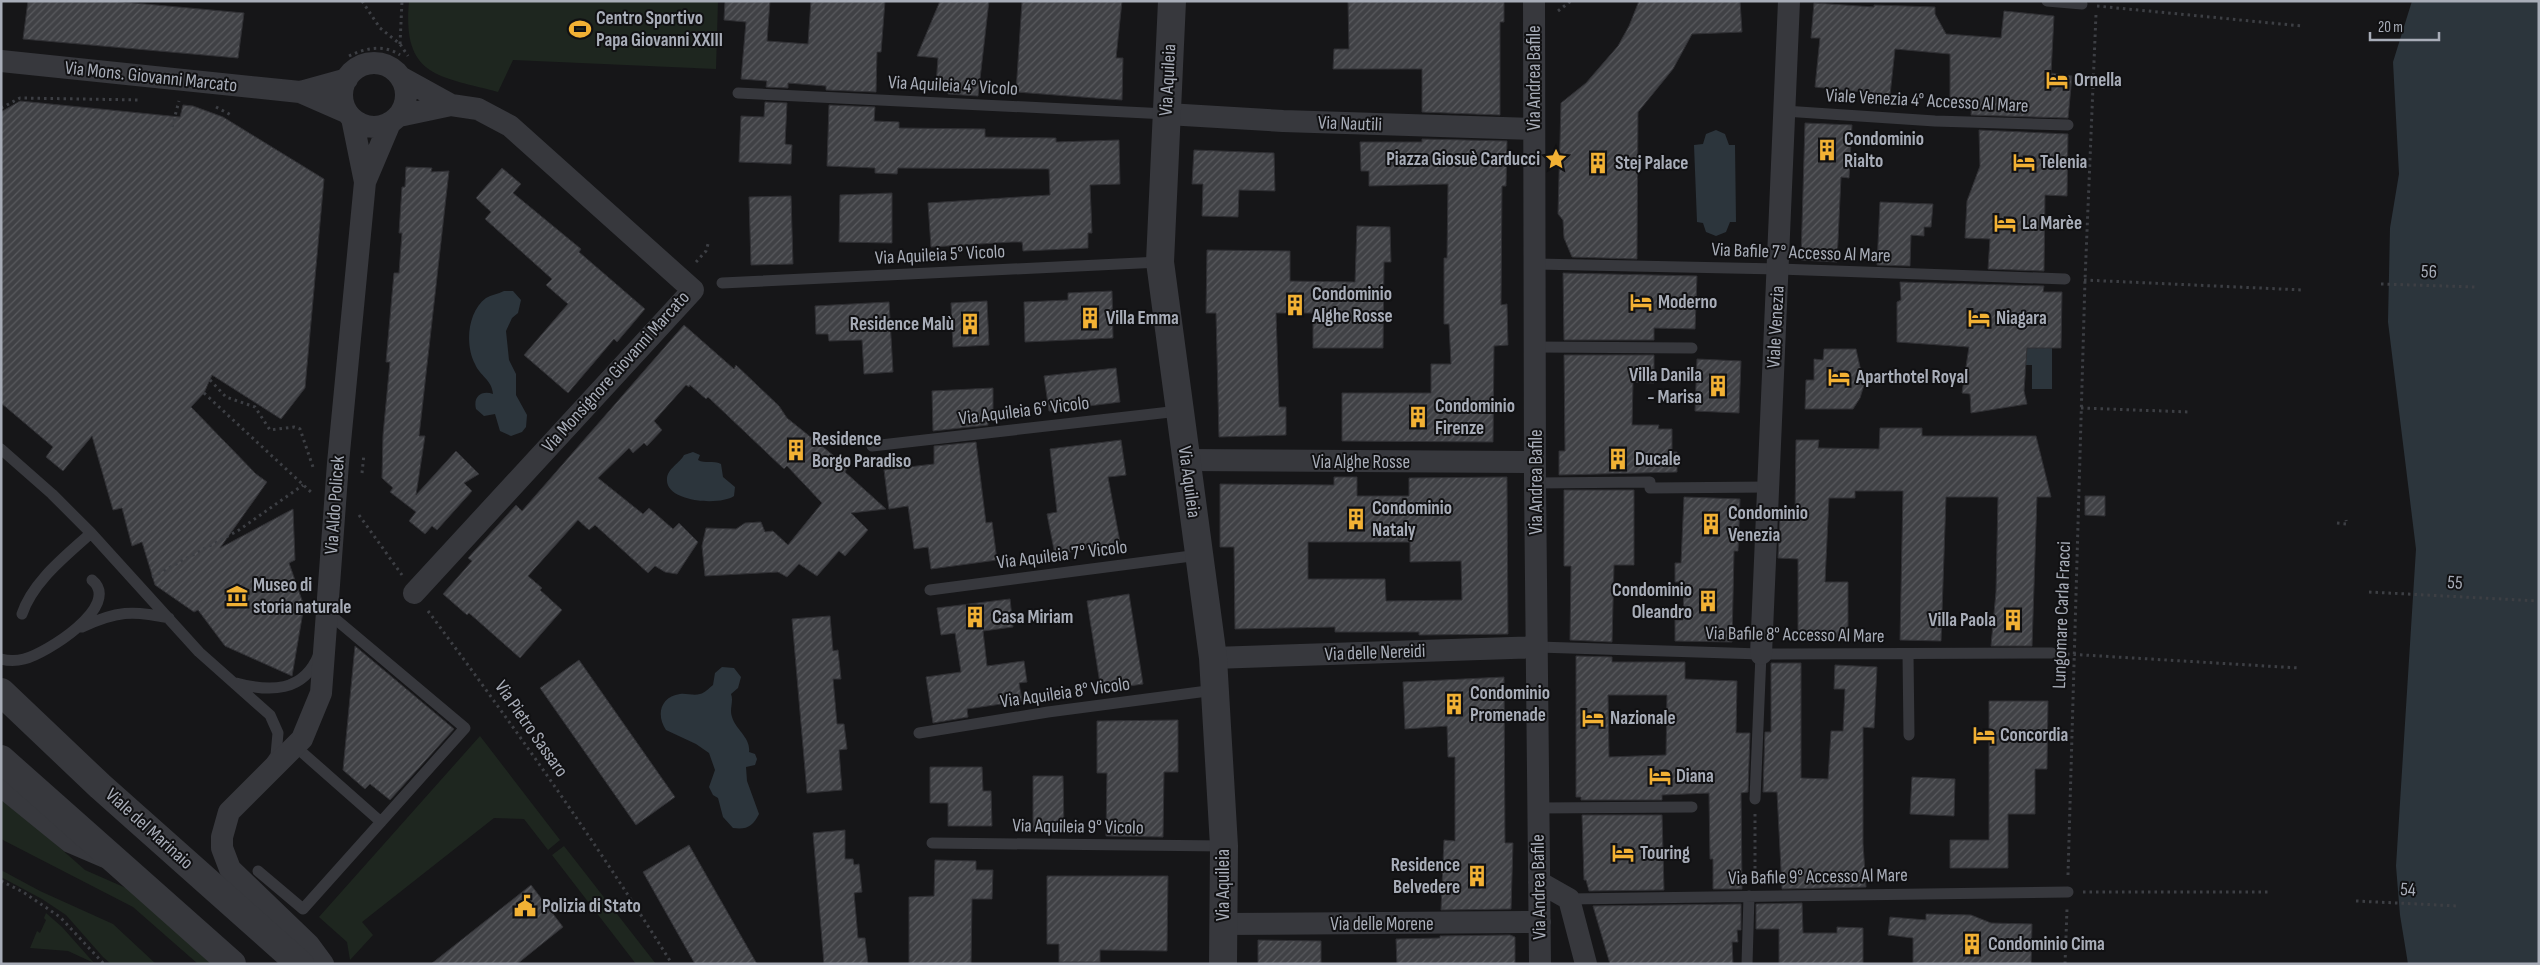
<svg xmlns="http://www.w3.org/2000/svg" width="2540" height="965" font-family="'Sofia Sans Condensed',sans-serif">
<defs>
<pattern id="building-hatch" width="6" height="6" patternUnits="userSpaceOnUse" patternTransform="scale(1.25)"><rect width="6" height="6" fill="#404145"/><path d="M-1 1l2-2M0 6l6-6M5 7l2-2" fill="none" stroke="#595a5e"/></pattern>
</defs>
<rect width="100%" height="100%" fill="#161618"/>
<path fill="#1e261f" d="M409,1H718L716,69L513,60L498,92C438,76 402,77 409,1Z
M480,736L560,840L548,850L524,819L494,818L362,922L373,935L350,960L347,942L319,917Z
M1,796L85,870L135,892L215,964H198L133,907L1,839Z
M564,846L656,964H636L552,855Z
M1,870L40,891L113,924L156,964H111L103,957L66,915L42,899L1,877Z
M46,913L62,927L94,963L68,951L30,948L37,931L40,933L46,920L44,918Z"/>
<path fill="#2c353c" d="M2412,1H2539V964H2408L2400,915L2396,866L2416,549L2388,322L2390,228L2399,174L2393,62Z
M1716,130L1725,134L1729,145H1735L1736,222H1730L1726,232L1716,236L1706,232L1703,223L1697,222L1694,145L1703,144L1706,134Z
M504,291H513L521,300L518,313L512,318L506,331L509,360L516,374V395L527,415L526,427L522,432L511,436L500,431L495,414L484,416L476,409C473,397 481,390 493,394C492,380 480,376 475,364C465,346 467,312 486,298C491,295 498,294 504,291Z
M2021,348H2052V389H2032V365H2021Z
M693,452L700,455L698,460C705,464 713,460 721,464L723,477L735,487L734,496C720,506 665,502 667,479C667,469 680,463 684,455Z
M722,667L734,668L741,677L738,688L731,694C734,701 729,709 732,717C736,730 751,738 749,752L755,754L757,759L755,765L746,767L747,781L759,814C753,826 747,830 733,828L723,817L718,798L713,795L709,787L715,770L709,753L696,744L666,730C656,715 660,697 680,694C686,693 694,696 700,694C705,693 709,688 713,685L715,673Z"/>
<path fill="url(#building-hatch)" stroke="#303034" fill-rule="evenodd" d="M28,1H112L244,13L238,58L23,39Z
M725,1H770L767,41L808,44L811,1H885L881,52H877L876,92L826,90V86L788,83V88L766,87L767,81L741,79L746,22L724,20Z
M940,1H989L978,96L948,94V86L936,85L938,58L917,56Z
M1034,1H1122L1116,58H1123L1122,100L1016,92L1022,2Z
M1348,1H1504V22H1500V115L1422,112V69H1333L1334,49H1349Z
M1639,1H1740L1742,32L1692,34L1673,69L1638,112L1637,259L1572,257L1564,238L1563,220L1558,214L1561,103L1586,83L1618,46L1629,26Z
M1814,3L1874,7V5L1935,7V14L1946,34L2001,38L2004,11L2054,16L2051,73L2072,76L2068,118L1971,115L1972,103L1950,101V54L1895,49L1890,95L1815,87L1820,38H1811Z
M20,101L180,117L183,105L193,106L223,117L324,179L305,388L281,419L212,375L204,393L191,407L256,474L267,482L220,548L293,509L295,560L289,563L304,606L292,676L225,646L198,610L194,612L155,585L142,542L132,546L122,508L113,510L92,436L63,471L46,457L53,447L1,403V112Z
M765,102L787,103L785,144L792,145L791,164L739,162L741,116L764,117Z
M829,105L875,107L874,121L899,122V128L985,129V137L1056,138V142L1119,140L1120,184L1090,185L1092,233H1088V248L1023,251L1022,242H1012L931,247L928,203L1050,195L1049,169L898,168L897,174L875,173V168L827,166Z
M1805,123L1852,125L1849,178L1841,177L1837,262L1801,260Z
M1979,130L2068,134L2067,196L2045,195L2044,271L1988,269L1990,239L1965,238L1967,201L1980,166Z
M1422,139L1507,141L1506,186H1502L1501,305L1507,304L1508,345L1494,346L1493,442L1342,441V393H1431V364H1451L1449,324H1444V258H1447L1448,184L1369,186V171H1361L1360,142H1422Z
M1194,150L1274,153L1275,191L1239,190L1238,217L1202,216L1203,184H1192Z
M406,167L432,168L431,172L449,171L419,436H425L416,495L456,451L479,474L464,483L472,491L437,530L432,526L425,534L409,521L416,512L390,492L393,488L382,478L383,435L390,362H386L394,273H399L402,233H399L402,187H405Z
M502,168L521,184L513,193L581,249L579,252L645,309L617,342L614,339L568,393L524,355L568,304L546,285L552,279L485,219L491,212L476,198Z
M892,193V243L839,242L840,195Z
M791,196L793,264L751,265L749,197Z
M1880,202L1933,204L1931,227H1924V236L1911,235L1910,266L1877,265Z
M1357,226L1390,227L1391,262H1384L1383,348H1313V313H1276L1279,407H1286V435L1219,437L1216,313H1206L1207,250L1290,251V281L1355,282Z
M1563,273L1697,276L1695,329L1654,328V340H1564Z
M1900,282L2044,286L2043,292H2062L2061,348H2027L2024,391L2027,404L1971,413L1970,394L1962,393L1969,347L1897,342V302L1901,300Z
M1112,291L1113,338L1025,342L1024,302L1068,300V293Z
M987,301L989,345L953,347L951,303Z
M889,302L893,372L864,374L862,340L829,341L828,334H816L815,306Z
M684,325L734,369L736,365L779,406L787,418L839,460L847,468L845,472L886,509L851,513L868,530L845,556L839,551L817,576L799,564L787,577L778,572L705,576L702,546L706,528L736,529L745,523L761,522L765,532L773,531L788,545L822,503L787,466L784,469L708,397L706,399L690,385L689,387L686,385L654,421L662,430L647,446L644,443L633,453L629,448L598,478L643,514L649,508L673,529L679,523L698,542L677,574L665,572L655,566L648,573L595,525L589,530L578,520L528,576L542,588L540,590L562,610L520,658L469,613L467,615L443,594L472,561L468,558L516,505L522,511Z
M1824,349H1856L1864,385L1860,398L1853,409H1805L1806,380H1814V359L1823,360Z
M1564,355H1654V383L1633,382L1632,425H1659L1658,429H1672V452H1677V472L1559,475V451H1565Z
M1697,359L1741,361L1739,413L1695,411Z
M1116,368L1120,402L1049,411L1044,376Z
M993,388V412H987L988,425L933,431L932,391Z
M1880,428H1922V436H2036L2051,497H2037L2032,646H1991L1996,592L1998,497H1946L1941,641L1900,640L1903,491H1855V498H1829L1825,582H1848V638H1798V559L1778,558L1780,518H1795L1796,440H1819L1818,448L1879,449Z
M1121,440L1126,475L1108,477L1120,542L1055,555L1047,514L1057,512L1050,449Z
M976,442L986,523L992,522L997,560L931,569L928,547L914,549L908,506L889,509L884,470L934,464V446Z
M1334,477H1357V496H1409V478L1507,477L1508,634L1419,635V632H1335V627L1235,629L1234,547H1220V484L1334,485ZM1308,542H1410V562L1461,561L1462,600L1386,601L1385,579H1308Z
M1564,490H1634V565H1614L1612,642L1570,640L1571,566H1564Z
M2085,496H2105V516L2085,515Z
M1684,497L1740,499L1738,551H1734L1732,642L1675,641V620H1683L1684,582H1675V563H1681Z
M1129,594L1143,684L1101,690L1087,601Z
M1010,599L1013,627L983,631L987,666L1024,661L1027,682L1019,683L1022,701L967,709L968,717L933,723L926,677L961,672L955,633L941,635L937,608Z
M830,616L833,651L838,650L841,679H833L837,724H844L847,749L839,750L842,790L807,793L792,619Z
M355,646L454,729L390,800L370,784L365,789L343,770Z
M1576,656L1612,657V662H1685V679L1737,681L1736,733H1750L1748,792L1741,793L1742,889H1713V859H1710L1709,793L1662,795V800H1581V797H1576ZM1608,695H1667L1666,755L1609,757Z
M579,660L675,797L636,825L540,688Z
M1771,663H1801V778L1828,779L1831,731H1843L1845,689H1834L1835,665L1877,667L1874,728L1863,727V844L1866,887L1782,889L1777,792H1763L1765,732H1771Z
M1504,677L1505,843H1513L1511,909L1441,910L1444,840L1455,841V757H1448L1447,726L1405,729L1403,682Z
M1989,701H2048L2047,769H2035V814H2008V868H1950V840H1989Z
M1178,720V772H1164L1163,837L1106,836L1107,773H1097V721Z
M930,767H982L983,791H991L992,826H948V803H930Z
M1033,776H1063L1064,830H1033Z
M1912,777L1955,779L1954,816L1910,814Z
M1582,815H1662L1664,890L1589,891L1586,880H1584Z
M845,830V859H853L854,865L859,864L862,892L854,893L858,938H865L868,964H824L813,833Z
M689,845L757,964H695L643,872Z
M935,860L976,861V870H993L992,899H972L971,964H909V897L934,896Z
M1047,876H1168L1167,951L1100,950V962H1059V944H1047Z
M531,885L563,927L517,964H431Z
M1802,903L1803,933H1837V927L1863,928V964H1779V929H1756V904Z
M1741,904V930H1737L1738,942H1732L1733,964H1610L1593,906Z
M1926,914L1971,915L1991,923L2032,924L2031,964H1913V938L1888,935L1890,917L1926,920Z
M1510,935L1515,937V964H1397L1396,939L1440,938V936Z
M1258,940L1321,941V964H1258Z"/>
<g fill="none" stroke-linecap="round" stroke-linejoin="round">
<path stroke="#3d3f44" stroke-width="3" stroke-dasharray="2.5 4" stroke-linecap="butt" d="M362,1L380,28L400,44L408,56
M2097,6L2302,26
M1558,11L1571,1
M400,44L402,1
M349,56C365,48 384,44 400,55
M216,107L231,115
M1,108L20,98L141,100
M172,127L179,101
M696,262L706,251L708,244
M2084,280L2303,290
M2381,284L2475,287
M210,380L226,397L255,407L270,430L294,427L300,429L314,470
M204,393L312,493V491
M2081,408L2190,412
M362,473L364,454
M359,515L402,575
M2337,523L2347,524L2346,520
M152,577L239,530L303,485
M2369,592L2539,601
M428,611C513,725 596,842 672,964
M2067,654L2299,668
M1755,814V880
M2068,875L2085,280L2096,14
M1,881L23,892L60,917L104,964
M2083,892H2271
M2356,901L2458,906
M2065,964L2067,909"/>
<path stroke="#37383d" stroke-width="11" d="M2047,1L2082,4
M738,93L1167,114
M1784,111L1935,121L2068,125
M1536,264L1779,269L2065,279
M722,283L1160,262
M1535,347L1692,348
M872,446L1179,411
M1,449L52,494L91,533L199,652L270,715L278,733L276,755L272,761
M1535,483L1650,482V488L1768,487
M930,590L1199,555
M22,614C33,581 66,556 91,533
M82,627C116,611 133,610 169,618
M1538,647L1761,654L2052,653
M1908,654L1909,735
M1,659C9,661 16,661 24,659C45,654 123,606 92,580
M236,683C269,692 304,693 319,654
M919,733L1048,712L1215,690
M296,747L381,822
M1755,799L1761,654
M1538,808L1692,807
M932,843L1224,846
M258,871L303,909L465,728L327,612
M1569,899L2068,892
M1747,964L1749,896"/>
<path stroke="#37383d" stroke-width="22" d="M1534,1L1535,483L1540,964
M1,61L300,92
M342 95a32 32 0 1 1 64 0a32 32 0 1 1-64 0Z
M402,78L451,105L478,109L510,126L693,290L414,593
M347,79L300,92L348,113
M1167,114L1283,121L1534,129
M399,116L451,105
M365,182L390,123
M1186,460L1535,462
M1761,654L1789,1
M1213,658L1538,647
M1,786L70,842L105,857
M1539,882L1569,899L1586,964
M1223,924L1540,922
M323,964L309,945L230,869L222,848V837L229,812L302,739L321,693L338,463L365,182L352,118"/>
<path stroke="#37383d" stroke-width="28" d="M1172,1L1160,262L1213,658L1224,846L1223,964
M1,692L100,786L300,964
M1,759L232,964"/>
</g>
<defs>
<g id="stadium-bare" transform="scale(1.725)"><path d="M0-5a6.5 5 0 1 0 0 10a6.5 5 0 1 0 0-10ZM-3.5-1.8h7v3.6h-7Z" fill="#f2b134" stroke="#111113" stroke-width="2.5" paint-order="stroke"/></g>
<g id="hotel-bare" transform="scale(1.725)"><path d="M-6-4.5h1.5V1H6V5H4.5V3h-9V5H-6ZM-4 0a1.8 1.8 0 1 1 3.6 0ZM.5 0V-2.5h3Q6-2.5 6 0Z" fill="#f2b134" stroke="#111113" stroke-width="2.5" paint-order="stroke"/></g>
<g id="building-bare" transform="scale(1.725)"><path d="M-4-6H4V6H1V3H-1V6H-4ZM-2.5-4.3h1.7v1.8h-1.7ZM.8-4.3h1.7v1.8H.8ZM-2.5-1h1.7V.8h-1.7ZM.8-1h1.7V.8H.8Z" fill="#f2b134" stroke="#111113" stroke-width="2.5" paint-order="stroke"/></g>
<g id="sight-bare" transform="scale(1.725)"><path d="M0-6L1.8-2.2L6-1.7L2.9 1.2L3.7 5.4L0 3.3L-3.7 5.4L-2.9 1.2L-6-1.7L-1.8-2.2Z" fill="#f2b134" stroke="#111113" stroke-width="2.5" paint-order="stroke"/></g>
<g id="museum-bare" transform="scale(1.725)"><path d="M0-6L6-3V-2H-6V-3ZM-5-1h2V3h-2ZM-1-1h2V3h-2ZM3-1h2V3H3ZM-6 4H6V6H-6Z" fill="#f2b134" stroke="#111113" stroke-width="2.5" paint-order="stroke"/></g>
<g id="civic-bare" transform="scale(1.725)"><path d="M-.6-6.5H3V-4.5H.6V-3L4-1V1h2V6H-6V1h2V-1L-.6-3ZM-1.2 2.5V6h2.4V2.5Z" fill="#f2b134" stroke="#111113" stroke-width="2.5" paint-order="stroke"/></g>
</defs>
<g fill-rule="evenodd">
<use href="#stadium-bare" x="580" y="29"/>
<use href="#hotel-bare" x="2057" y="80"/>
<use href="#building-bare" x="1827" y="150"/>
<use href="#sight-bare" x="1556" y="159"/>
<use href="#hotel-bare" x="2024" y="162"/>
<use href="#building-bare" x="1598" y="163"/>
<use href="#hotel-bare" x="2005" y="223"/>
<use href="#hotel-bare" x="1641" y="302"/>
<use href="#building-bare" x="1295" y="305"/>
<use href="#building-bare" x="1090" y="318"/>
<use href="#hotel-bare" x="1979" y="318"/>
<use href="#building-bare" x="970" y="324"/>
<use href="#hotel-bare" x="1839" y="377"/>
<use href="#building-bare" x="1718" y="386"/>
<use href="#building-bare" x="1418" y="417"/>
<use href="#building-bare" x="796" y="450"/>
<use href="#building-bare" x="1618" y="459"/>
<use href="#building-bare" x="1356" y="519"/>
<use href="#building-bare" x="1711" y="524"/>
<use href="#museum-bare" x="237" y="596"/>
<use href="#building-bare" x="1708" y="601"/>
<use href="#building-bare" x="975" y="617"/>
<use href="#building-bare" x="2013" y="620"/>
<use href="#building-bare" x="1454" y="704"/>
<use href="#hotel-bare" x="1593" y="718"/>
<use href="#hotel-bare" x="1984" y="735"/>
<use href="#hotel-bare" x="1660" y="776"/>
<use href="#hotel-bare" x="1623" y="853"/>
<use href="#building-bare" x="1477" y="876"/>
<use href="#civic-bare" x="525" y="906"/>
<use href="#building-bare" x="1972" y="944"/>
</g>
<g text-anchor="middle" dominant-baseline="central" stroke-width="4" stroke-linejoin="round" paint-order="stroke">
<g font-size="19" font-weight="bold" fill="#a8adb8" stroke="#111113" text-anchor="start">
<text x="596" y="18">Centro Sportivo<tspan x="596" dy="22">Papa Giovanni XXIII</tspan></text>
<text x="2074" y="80">Ornella</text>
<text x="1844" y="139">Condominio<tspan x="1844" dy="22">Rialto</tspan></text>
<text x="1540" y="159" text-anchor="end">Piazza Giosuè Carducci</text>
<text x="2040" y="162">Telenia</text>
<text x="1615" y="163">Stej Palace</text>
<text x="2022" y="223">La Marèe</text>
<text x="1312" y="294">Condominio<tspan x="1312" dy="22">Alghe Rosse</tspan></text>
<text x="1658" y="302">Moderno</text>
<text x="1106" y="318">Villa Emma</text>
<text x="1996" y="318">Niagara</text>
<text x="954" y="324" text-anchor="end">Residence Malù</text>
<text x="1702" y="375" text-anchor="end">Villa Danila<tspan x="1702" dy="22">- Marisa</tspan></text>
<text x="1856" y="377">Aparthotel Royal</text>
<text x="1435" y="406">Condominio<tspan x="1435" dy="22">Firenze</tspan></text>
<text x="812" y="439">Residence<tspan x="812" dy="22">Borgo Paradiso</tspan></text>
<text x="1635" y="459">Ducale</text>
<text x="1372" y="508">Condominio<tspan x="1372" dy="22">Nataly</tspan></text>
<text x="1728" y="513">Condominio<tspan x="1728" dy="22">Venezia</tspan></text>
<text x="253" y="585">Museo di<tspan x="253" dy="22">storia naturale</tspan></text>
<text x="1692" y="590" text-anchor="end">Condominio<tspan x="1692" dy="22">Oleandro</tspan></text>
<text x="992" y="617">Casa Miriam</text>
<text x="1996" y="620" text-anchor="end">Villa Paola</text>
<text x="1470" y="693">Condominio<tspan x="1470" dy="22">Promenade</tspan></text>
<text x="1610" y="718">Nazionale</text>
<text x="2000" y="735">Concordia</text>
<text x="1676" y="776">Diana</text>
<text x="1640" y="853">Touring</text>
<text x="1460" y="865" text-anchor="end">Residence<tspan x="1460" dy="22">Belvedere</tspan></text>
<text x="542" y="906">Polizia di Stato</text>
<text x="1988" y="944">Condominio Cima</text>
</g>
<g font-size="19" fill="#a8adb8" stroke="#111113">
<text transform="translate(151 77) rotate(6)">Via Mons. Giovanni Marcato</text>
<text transform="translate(1534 78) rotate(-90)">Via Andrea Bafile</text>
<text transform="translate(1168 80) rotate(-87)">Via Aquileia</text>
<text transform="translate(953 86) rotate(3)">Via Aquileia 4° Vicolo</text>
<text transform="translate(1927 101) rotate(3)">Viale Venezia 4° Accesso Al Mare</text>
<text transform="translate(1350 124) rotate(2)">Via Nautili</text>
<text transform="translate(1801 253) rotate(2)">Via Bafile 7° Accesso Al Mare</text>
<text transform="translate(940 255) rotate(-3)">Via Aquileia 5° Vicolo</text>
<text transform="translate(2429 272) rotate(2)">56</text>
<text transform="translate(1776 327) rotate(-87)">Viale Venezia</text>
<text transform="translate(616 372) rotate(-48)">Via Monsignore Giovanni Marcato</text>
<text transform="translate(1024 411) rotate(-7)">Via Aquileia 6° Vicolo</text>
<text x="1361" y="462">Via Alghe Rosse</text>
<text transform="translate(1189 482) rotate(82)">Via Aquileia</text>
<text transform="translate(1536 482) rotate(-90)">Via Andrea Bafile</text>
<text transform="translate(335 505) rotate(-86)">Via Aldo Policek</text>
<text transform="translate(1062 555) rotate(-7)">Via Aquileia 7° Vicolo</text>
<text transform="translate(2455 583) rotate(3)">55</text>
<text transform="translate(2062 615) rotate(-88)">Lungomare Carla Fracci</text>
<text transform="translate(1795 635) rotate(1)">Via Bafile 8° Accesso Al Mare</text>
<text transform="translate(1375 653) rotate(-2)">Via delle Nereidi</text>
<text transform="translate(1065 693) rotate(-8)">Via Aquileia 8° Vicolo</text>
<text transform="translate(531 729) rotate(55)">Via Pietro Sassaro</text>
<text transform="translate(1078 827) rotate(1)">Via Aquileia 9° Vicolo</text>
<text transform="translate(149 829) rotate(42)">Viale del Marinaio</text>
<text transform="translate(1818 877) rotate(-1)">Via Bafile 9° Accesso Al Mare</text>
<text transform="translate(1223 885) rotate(-90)">Via Aquileia</text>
<text transform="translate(1539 887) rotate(-91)">Via Andrea Bafile</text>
<text transform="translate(2408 890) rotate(3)">54</text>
<text x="1382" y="924">Via delle Morene</text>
</g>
</g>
<rect width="2540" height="965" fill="none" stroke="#a8adb8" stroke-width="5"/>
<path d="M2370 32v8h69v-8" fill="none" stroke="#a8adb8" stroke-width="2.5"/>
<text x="2378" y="32" font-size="15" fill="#a8adb8" stroke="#111113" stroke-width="4" paint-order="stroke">20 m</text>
</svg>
